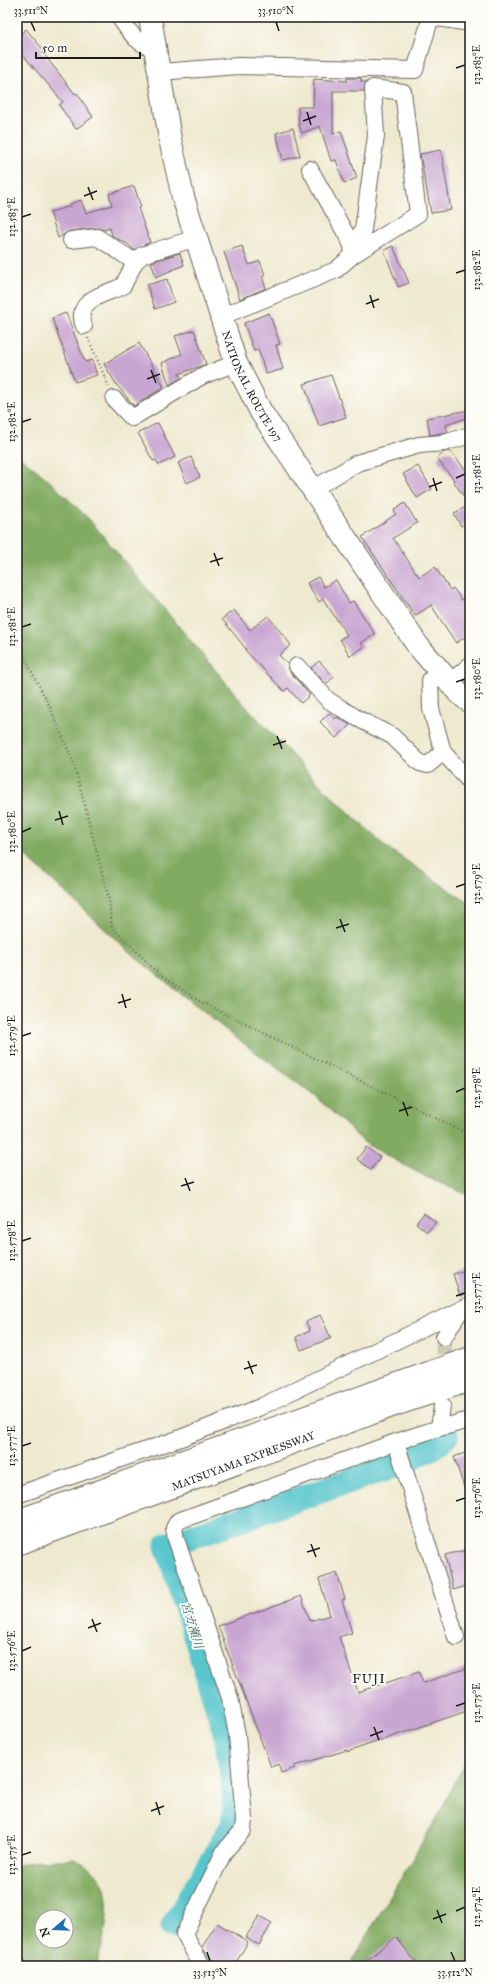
<svg xmlns="http://www.w3.org/2000/svg" width="487" height="1983" font-family="'IM FELL Great Primer','Noto Serif JP',serif">
<rect width="100%" height="100%" fill="#fdfcf7"/>
<filter id="ink" filterUnits="userSpaceOnUse"><feTurbulence type="fractalNoise" baseFrequency=".025" numOctaves="2"/><feDisplacementMap in="SourceGraphic" scale="8" xChannelSelector="R" yChannelSelector="G"/><feConvolveMatrix kernelMatrix="1 2 1 2 8 2 1 2 1" color-interpolation-filters="sRGB"/></filter>
<filter id="wash" filterUnits="userSpaceOnUse"><feTurbulence type="fractalNoise" baseFrequency=".012" numOctaves="4" result="noise"/><feDisplacementMap in="SourceGraphic" scale="16" xChannelSelector="R" yChannelSelector="G"/><feGaussianBlur stdDeviation="0.9" result="paint"/><feColorMatrix in="noise" values="0 0 0 0 0 0 0 0 0 0 0 0 0 0 0 0 0 1.4 0 .05"/><feComposite in="paint" operator="in"/></filter>
<g filter="url(#wash)">
<rect width="100%" height="100%" fill="#efe9cf"/>
<path fill="#82ab62" stroke="#4f643f" fill-rule="evenodd" d="M17,454L45,477L88,518L243,703L323,788L386,847L470,904V1196L426,1177L366,1144L315,1096L235,1037L136,958L17,848Z
M470,1753V1966H349L436,1819Z
M75,1859C80,1862 86,1865 91,1868C120,1893 103,1935 97,1966H17V1865L37,1861ZM42,1917H66V1941H42Z"/>
<g fill="none" stroke-linecap="round" stroke-linejoin="round">
<path stroke="#58c6cd" stroke-width="25" d="M412,1458L437,1445L446,1436
M173,1926L233,1825L235,1797L226,1735L167,1545L392,1466"/>
</g>
<g id="blocks">
<path fill="#c9a6d2" d="M26,29L45,52L43,53L75,94L77,93L93,117L76,129L59,105L63,102L17,48V37Z
M347,78H361V82H366L364,91H333V134L341,131L357,178L344,183L336,160L331,161L320,126L302,133L299,125L298,107H313L314,79L347,81Z
M293,128L300,156L283,160L276,133Z
M441,150L451,210L431,213L420,154Z
M134,186L141,207L138,208L150,242L134,250L128,244L112,236L110,228L104,230L96,228L70,231L58,238L50,212L71,206L70,204L81,200L86,213L112,205L109,194Z
M242,246L249,265L260,261L265,275L262,276L266,288L240,299L224,252Z
M393,246L409,283L398,287L384,250Z
M180,253L184,265L156,277L151,262Z
M167,279L174,302L155,309L147,285Z
M66,313L85,362L92,360L97,375L75,382L52,318Z
M269,313L280,344L276,345L283,369L266,374L258,349L254,351L244,323Z
M194,330L206,364L179,374L181,378L169,385L162,363L182,354L175,336Z
M139,343L164,387L134,406L116,384L104,364Z
M331,375L346,417L319,426L304,384Z
M469,410L470,417L446,425L448,432L430,435L427,418Z
M158,423L175,457L159,465L156,460L153,461L138,433Z
M450,451L470,475V521L461,526L454,513L470,505L453,481L454,480L437,459L444,452Z
M191,457L200,477L187,483L178,463Z
M418,466L432,489L417,498L403,474Z
M405,503L417,523L393,538L419,577L435,567L450,590L453,588L462,600L465,598L470,605V634L456,643L431,605L415,616L362,537L396,514L394,510Z
M318,577L324,587L336,580L349,603L353,601L375,634L361,643L364,647L350,656L340,639L347,635L323,599L319,602L307,583Z
M234,610L250,630L268,616L291,645L279,655L288,665L290,672L310,695L301,703L288,688L284,691L245,650L246,649L222,619Z
M319,661L334,677L326,684L311,668Z
M329,713L335,719L337,717L350,725L336,738L320,722Z
M366,1147L380,1157L371,1170L357,1159Z
M424,1213L436,1222L427,1232L416,1223Z
M470,1269V1293L460,1296L453,1274Z
M320,1315L331,1338L301,1350L296,1337L310,1331L306,1322Z
M470,1451V1499H468L454,1457Z
M470,1549V1585L453,1590L445,1555Z
M337,1573L345,1599L342,1600L352,1633L339,1637L358,1692L419,1672L423,1683L470,1667V1710L347,1752V1750L294,1766L295,1768L281,1773L279,1764L271,1767L218,1626L301,1596L310,1621L330,1615L319,1579Z
M259,1916L272,1923L259,1945L246,1937Z
M217,1923L248,1942L234,1966H223L208,1956L202,1947Z
M396,1937L419,1966H360Z"/>
</g>
</g>
<g filter="url(#ink)">
<use href="#blocks" fill-opacity="0" stroke="#66645b" stroke-width="1"/>
<g fill="none" stroke-linecap="round" stroke-linejoin="round">
<path stroke="#cfcab4" stroke-width="16" stroke-dasharray="16 8" stroke-linecap="butt" d="M443,1378L444,1337"/>
<g stroke="#66645b" stroke-width="18">
<path id="street" d="M119,17C129,31 137,45 155,48
M159,72L239,66L415,70L431,17L470,23
M71,240L97,237L135,262
M352,245L363,230L376,136L373,88L403,92L418,214L353,255
M220,317L336,270L353,255L352,245L310,169
M84,326C83,323 81,317 82,314C84,297 111,292 123,286L135,262L142,255L196,238
M114,399L132,418L202,376L236,363
M313,489L357,463L419,445L444,443L470,435
M297,666L328,700L355,717L392,736L420,763L428,765L443,752L431,709L430,680L439,670
M450,682L470,665
M443,752L470,782
M444,1337L460,1311
M439,1428L442,1406
M396,1442L456,1637
M17,1495L178,1439L258,1408L470,1305
M17,1964L18,1966
M204,1966L201,1964L184,1934L224,1852L243,1830L244,1819L237,1735L230,1698L176,1539L174,1528L178,1521L396,1442L439,1428L470,1420"/>
</g>
<g stroke="#66645b" stroke-width="24">
<g id="highway">
<path id="s1" d="M150,17L170,139L183,197L236,363L261,412L418,646L459,693L470,702"/>
<path d="M17,1521L470,1358"/>
<path id="s2" d="M17,1544L397,1404L470,1380"/>
</g>
</g>
<path stroke="#66645b" stroke-width="2.5" stroke-dasharray="1 3" stroke-linecap="butt" d="M88,338L109,387
M17,643L50,707L74,764L109,899L112,927L160,975L199,1001L470,1135"/>
<use href="#street" stroke="#fff" stroke-width="16"/>
<use href="#highway" stroke="#fff" stroke-width="22"/>
</g>
</g>
<path fill="none" stroke="#1c1c1c" stroke-width="1.5" d="M31,22L35,31M276,22L279,31M456,68L465,65M307,112L311,125M303,121L316,116M88,187L93,200M84,196L97,191M22,217L31,214M456,273L465,270M370,295L374,308M366,304L379,299M151,370L156,383M147,379L160,374M22,422L31,419M433,478L437,491M456,478L465,474M429,487L442,482M214,553L219,566M210,562L223,558M22,627L31,624M456,682L465,679M277,736L282,749M273,745L286,741M59,811L63,825M55,820L68,816M22,832L31,828M456,887L465,884M340,919L345,932M336,928L349,924M122,994L126,1008M118,1003L131,999M22,1036L31,1033M456,1092L465,1088M403,1102L408,1116M399,1111L412,1107M185,1178L190,1191M181,1186L194,1182M22,1241L31,1238M456,1296L465,1293M248,1361L253,1374M244,1369L257,1365M22,1446L31,1443M456,1501L465,1498M311,1544L316,1557M307,1552L320,1548M92,1619L97,1632M88,1628L101,1623M22,1651L31,1647M456,1706L465,1703M374,1727L379,1740M370,1736L383,1731M156,1802L160,1815M151,1811L164,1806M22,1855L31,1852M437,1910L442,1923M456,1911L465,1907M433,1919L446,1914M207,1952L210,1961M451,1952L455,1961"/>
<g text-anchor="middle" dominant-baseline="central" stroke-width="4" stroke-linejoin="round" paint-order="stroke">
<g font-size="11" fill="#1c1c1c" stroke="#fdfcf7">
<text stroke="none"><textPath href="#s1" startOffset="385">NATIONAL ROUTE 197</textPath></text>
<text stroke="none"><textPath href="#s2" startOffset="241">MATSUYAMA EXPRESSWAY</textPath></text>
</g>
<g font-size="12" font-style="italic" fill="#346063" stroke="#fdfcf7">
<text transform="translate(192 1625) rotate(73)">宮ガ瀬川</text>
</g>
<g font-size="13" letter-spacing="1" fill="#1c1c1c" stroke="#fdfcf7">
<text x="369" y="1679">FUJI</text>
</g>
</g>
<rect width="487" height="1983" fill="none" stroke="#fdfcf7" stroke-width="44"/>
<g transform="translate(54 1929) rotate(251)"><circle r="19" fill="#fdfcf7" stroke="#a3a29f"/>
<path d="M0-3L7 15L0 10L-7 15Z" fill="#1f6fb2"/>
<text y="-6" font-size="11" font-weight="bold" text-anchor="middle" fill="#1c1c1c">N</text>
</g>
<path d="M36 52v6h104v-6" fill="none" stroke="#1c1c1c" stroke-width="2"/>
<text x="42" y="52" font-size="12" fill="#1c1c1c" stroke="#fdfcf7" stroke-width="3" paint-order="stroke">50 m</text>
<rect x="22" y="22" width="443" height="1939" fill="none" stroke="#1c1c1c" stroke-width="1.5"/>
<g font-size="10" text-anchor="middle" fill="#1c1c1c">
<text x="31" y="14">33.511°N</text>
<text x="276" y="14">33.510°N</text>
<text transform="translate(476 65) rotate(-90)" y="4">132.583°E</text>
<text transform="translate(11 217) rotate(-90)" y="4">132.583°E</text>
<text transform="translate(476 270) rotate(-90)" y="4">132.582°E</text>
<text transform="translate(11 422) rotate(-90)" y="4">132.582°E</text>
<text transform="translate(476 474) rotate(-90)" y="4">132.581°E</text>
<text transform="translate(11 627) rotate(-90)" y="4">132.581°E</text>
<text transform="translate(476 679) rotate(-90)" y="4">132.580°E</text>
<text transform="translate(11 832) rotate(-90)" y="4">132.580°E</text>
<text transform="translate(476 884) rotate(-90)" y="4">132.579°E</text>
<text transform="translate(11 1036) rotate(-90)" y="4">132.579°E</text>
<text transform="translate(476 1088) rotate(-90)" y="4">132.578°E</text>
<text transform="translate(11 1241) rotate(-90)" y="4">132.578°E</text>
<text transform="translate(476 1293) rotate(-90)" y="4">132.577°E</text>
<text transform="translate(11 1446) rotate(-90)" y="4">132.577°E</text>
<text transform="translate(476 1498) rotate(-90)" y="4">132.576°E</text>
<text transform="translate(11 1651) rotate(-90)" y="4">132.576°E</text>
<text transform="translate(476 1703) rotate(-90)" y="4">132.575°E</text>
<text transform="translate(11 1855) rotate(-90)" y="4">132.575°E</text>
<text transform="translate(476 1907) rotate(-90)" y="4">132.574°E</text>
<text x="210" y="1976">33.513°N</text>
<text x="455" y="1976">33.512°N</text>
</g>
</svg>
